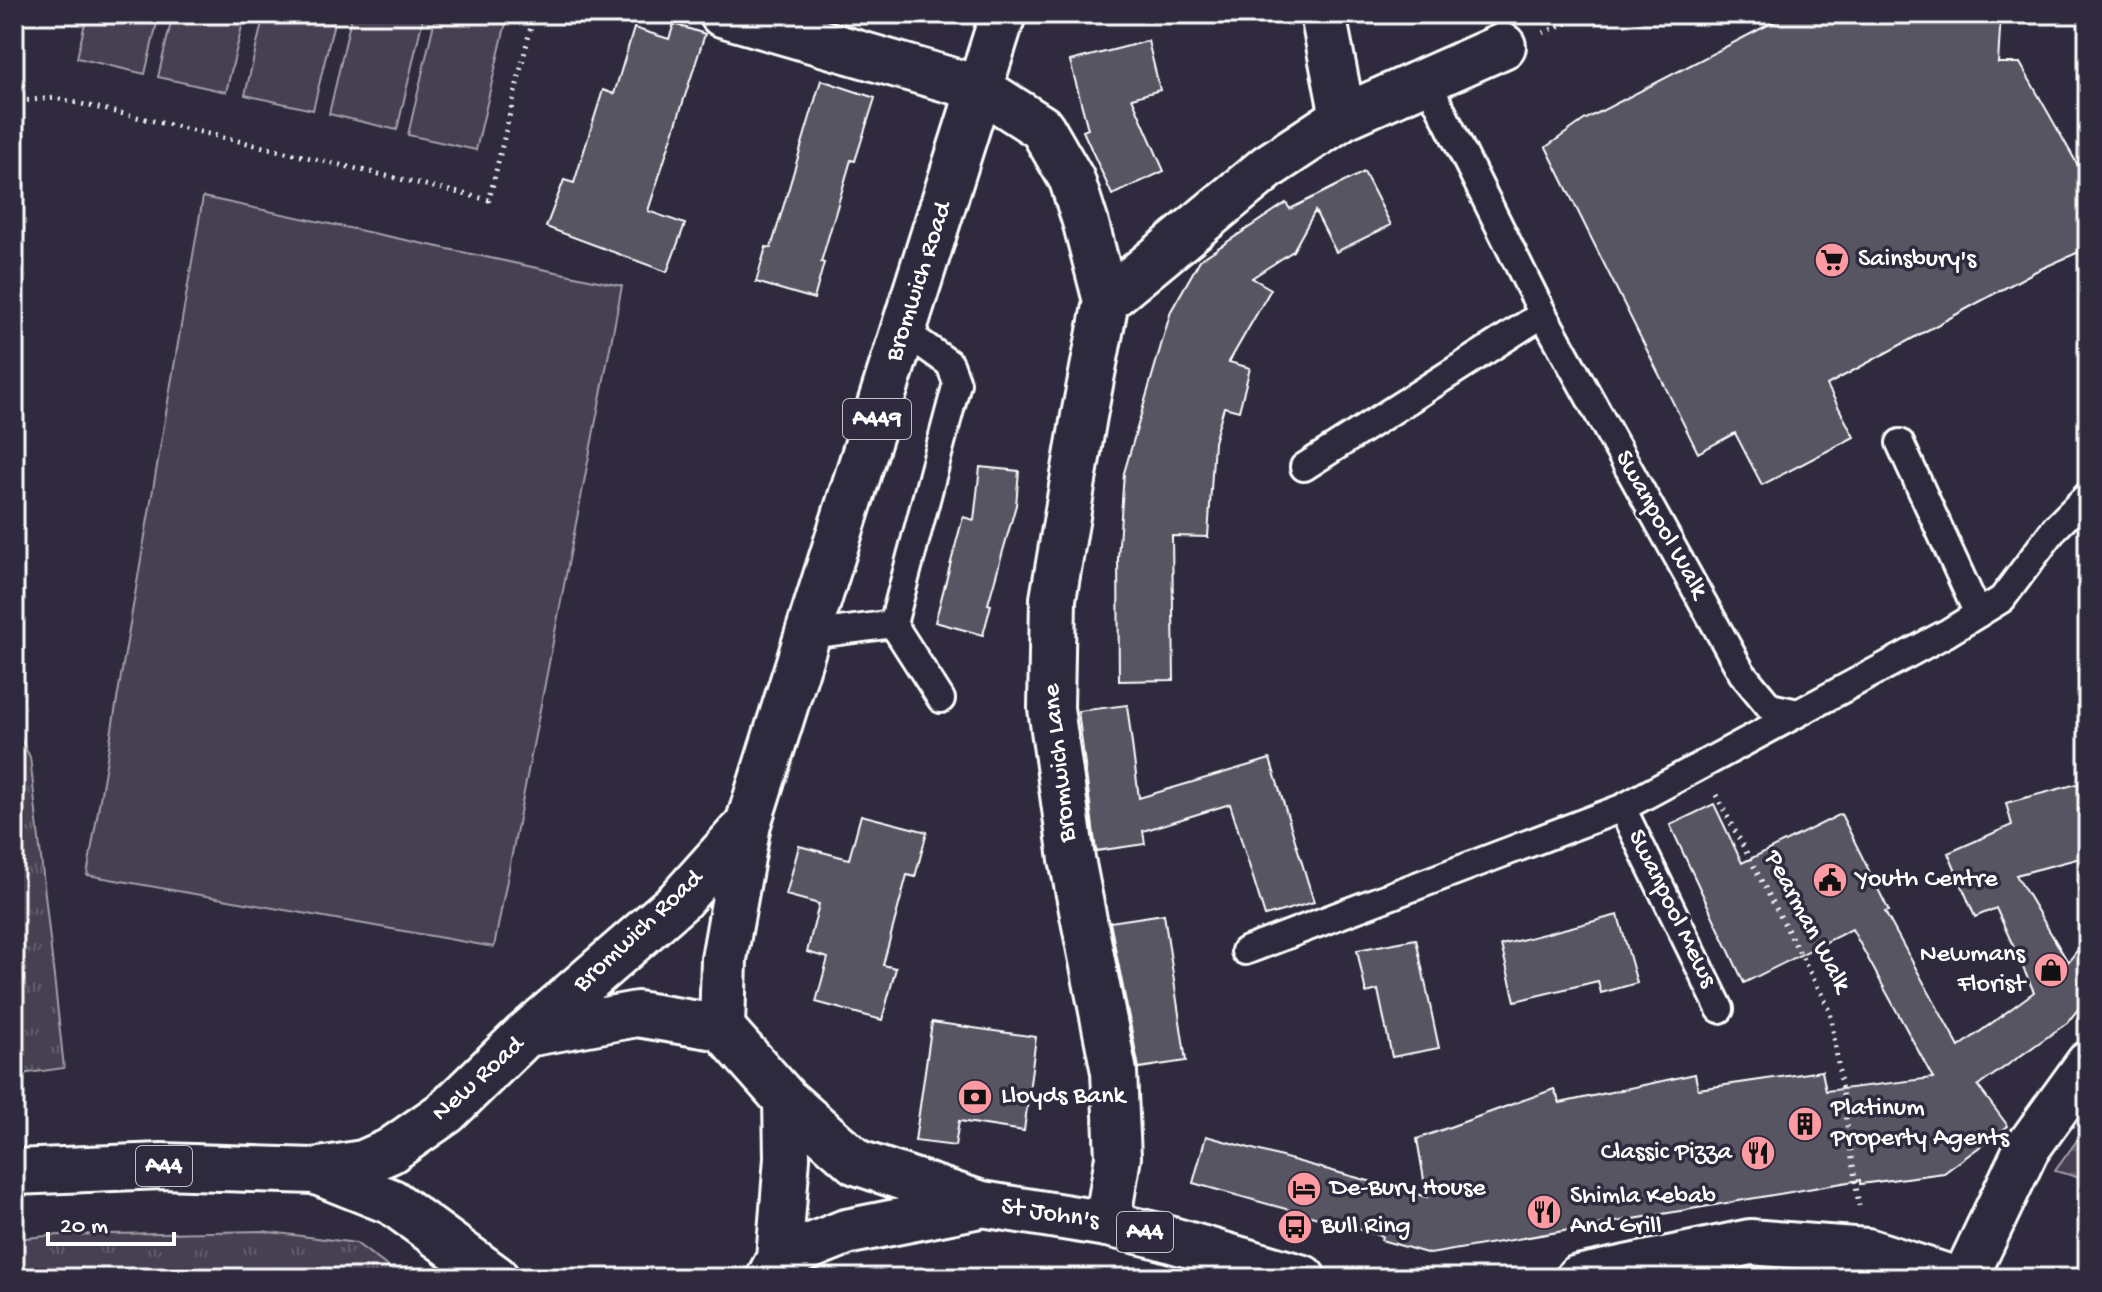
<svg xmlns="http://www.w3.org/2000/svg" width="2102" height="1292" font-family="'Gochi Hand',sans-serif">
<defs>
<pattern id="grass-tufts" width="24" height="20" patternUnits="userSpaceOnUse" patternTransform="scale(2)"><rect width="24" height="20" fill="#464152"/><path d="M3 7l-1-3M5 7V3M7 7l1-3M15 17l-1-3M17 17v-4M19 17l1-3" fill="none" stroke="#625e6c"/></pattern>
<pattern id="cemetery-stones" width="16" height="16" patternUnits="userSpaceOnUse" patternTransform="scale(2)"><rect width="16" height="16" fill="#464152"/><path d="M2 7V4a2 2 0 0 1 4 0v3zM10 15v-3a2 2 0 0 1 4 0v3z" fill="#625e6c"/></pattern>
</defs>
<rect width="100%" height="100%" fill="#2f2a3d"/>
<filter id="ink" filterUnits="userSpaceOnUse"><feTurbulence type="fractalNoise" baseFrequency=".0125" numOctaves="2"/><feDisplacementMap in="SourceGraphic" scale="16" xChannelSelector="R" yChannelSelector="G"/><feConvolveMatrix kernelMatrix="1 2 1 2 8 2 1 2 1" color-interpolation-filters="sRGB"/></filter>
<g filter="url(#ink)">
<path fill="url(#grass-tufts)" stroke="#a2a0a8" stroke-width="2" d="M14,14H17L24,307L14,310Z
M14,726L30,757L64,1068L14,1075Z
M262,1231L356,1243L403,1278H14V1239L59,1235Z"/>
<path fill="url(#cemetery-stones)" stroke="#a2a0a8" stroke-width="2" d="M2088,1125V1180L2055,1171Z"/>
<path fill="#464152" stroke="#a2a0a8" stroke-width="2" d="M87,14H159L145,74L77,58Z
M173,14H245L226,92L158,77Z
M264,14H336L313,110L245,95Z
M352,14H424L397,130L329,114Z
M436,14H508L476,150L408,135Z
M203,197L622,286L494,947L87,875Z"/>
<path fill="#595564" stroke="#fff" stroke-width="2" d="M1789,14H2001L1998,63H2020L2088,183V248L2036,271L1827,385L1854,437L1762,485L1735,433L1698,453L1546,147L1584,120Z
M674,24L705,34L648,211L685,224L667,272L546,227L564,180L574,183L603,90L614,94L634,28L669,39Z
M1148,41L1160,90L1132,98L1164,171L1112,195L1083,131L1088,129L1070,61Z
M821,80L875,98L855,161L851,160L821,262L824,263L814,299L756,282L766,247L771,248Z
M1364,172L1391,225L1336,252L1315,211L1293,251L1252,278L1271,289L1229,362L1250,368L1239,411L1224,407L1214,442L1208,537L1172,536L1174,680L1119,681L1118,558L1124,473L1171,311L1200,260L1286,203L1290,209Z
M980,467L1019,471L1016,505L988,604L991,605L983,635L935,622L963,517L974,520Z
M1127,705L1139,798L1270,759L1314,902L1265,916L1230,804L1143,831L1145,844L1096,851L1078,711Z
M2088,781V856L2016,875L2068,962L2088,937V997L2067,1023L1978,1086L2008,1126L1944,1173L1860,1184V1180L1430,1254L1381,1240L1382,1236L1193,1183L1206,1136L1427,1197L1417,1139L1554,1089L1560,1103L1695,1074L1698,1089L1822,1071L1826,1091L1933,1078L1852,929L1744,983L1670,825L1714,804L1742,863L1841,814L1889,911L1885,912L1959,1047L2034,992L1996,908L1975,917L1948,853L2012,825L2006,803Z
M861,815L927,832L915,877L907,875L883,965L896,968L882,1020L816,1002L828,958L807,952L819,904L786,895L799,846L849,859Z
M1164,914L1186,1061L1139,1068L1110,922Z
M1618,915L1637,983L1601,993L1598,981L1515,1001L1501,945Z
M1416,939L1439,1048L1392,1057L1378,990L1366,993L1357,950Z
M932,1022L1036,1037L1024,1131L959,1121L955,1146L915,1141Z"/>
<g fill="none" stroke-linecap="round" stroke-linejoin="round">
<g stroke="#fff" stroke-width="32">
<path id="service" d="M1426,79L1543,314L1742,673L1770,707L1798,713
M904,331L950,364L957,383L893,624L941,699
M1900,443L1978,614
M1304,467L1543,314
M809,635L893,624
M1622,808L1720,1009
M1245,951L1622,808L1947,633L2002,599L2055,528L2088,495"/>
</g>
<g stroke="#fff" stroke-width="50">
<path id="minor" d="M722,14L981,89L1042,128L1072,180L1086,224L1106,301L1084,416L1053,599L1051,708L1072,859L1114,1072L1118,1157L1107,1224
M1323,14L1343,117
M1106,301L1269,166L1343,117L1503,46"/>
</g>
<g stroke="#fff" stroke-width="50">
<path id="secondary" d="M1965,1278L2026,1150L2088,1064"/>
</g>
<g stroke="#fff" stroke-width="50">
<path id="primary" d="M722,1028L724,959L748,824L1003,14
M527,1034L637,1014L722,1028L786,1100L856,1162L982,1204L1107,1224L1155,1235L1303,1278
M14,1172L162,1166L314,1171L363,1163L390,1151L446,1112L525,1035L679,901L748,824
M317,1172L392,1202L496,1278
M779,1259L846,1232L980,1205
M769,1278L779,1259L787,1158L786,1100
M1578,1278L1750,1242L1867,1251L1951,1278"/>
</g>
<path stroke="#fff" stroke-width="5" stroke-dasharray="2 6" stroke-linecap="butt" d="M1543,33L1590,14
M19,101L56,98L489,200L534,14
M14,310L24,307L17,14
M1716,795L1830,1010L1859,1206"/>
<use href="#service" stroke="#2f2a3d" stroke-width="26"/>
<use href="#minor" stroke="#2f2a3d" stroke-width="44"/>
<use href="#secondary" stroke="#2f2a3d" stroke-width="44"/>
<use href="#primary" stroke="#2f2a3d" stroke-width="44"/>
</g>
</g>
<defs>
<g id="supermarket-disc" transform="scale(1.8)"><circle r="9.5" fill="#ff9aa2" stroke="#2f2a3d"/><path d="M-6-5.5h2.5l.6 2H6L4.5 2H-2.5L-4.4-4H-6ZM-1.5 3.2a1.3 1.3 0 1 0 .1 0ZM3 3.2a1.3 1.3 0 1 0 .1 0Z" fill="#111"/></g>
<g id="civic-disc" transform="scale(1.8)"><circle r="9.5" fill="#ff9aa2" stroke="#2f2a3d"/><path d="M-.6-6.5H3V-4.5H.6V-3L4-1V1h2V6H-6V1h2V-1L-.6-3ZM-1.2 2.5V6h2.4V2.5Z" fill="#111"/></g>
<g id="shop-disc" transform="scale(1.8)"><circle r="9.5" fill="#ff9aa2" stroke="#2f2a3d"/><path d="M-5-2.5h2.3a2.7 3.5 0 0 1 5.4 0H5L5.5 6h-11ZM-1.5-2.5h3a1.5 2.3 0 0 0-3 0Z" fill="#111"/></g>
<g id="bank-disc" transform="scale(1.8)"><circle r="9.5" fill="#ff9aa2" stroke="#2f2a3d"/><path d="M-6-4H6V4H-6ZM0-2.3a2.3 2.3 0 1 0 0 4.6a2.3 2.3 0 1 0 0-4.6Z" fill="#111"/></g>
<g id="building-disc" transform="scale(1.8)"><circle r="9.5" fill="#ff9aa2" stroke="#2f2a3d"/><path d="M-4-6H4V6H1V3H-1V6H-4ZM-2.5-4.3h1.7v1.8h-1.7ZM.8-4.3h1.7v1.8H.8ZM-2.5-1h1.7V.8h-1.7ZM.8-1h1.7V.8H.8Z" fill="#111"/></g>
<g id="restaurant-disc" transform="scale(1.8)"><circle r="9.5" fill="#ff9aa2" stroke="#2f2a3d"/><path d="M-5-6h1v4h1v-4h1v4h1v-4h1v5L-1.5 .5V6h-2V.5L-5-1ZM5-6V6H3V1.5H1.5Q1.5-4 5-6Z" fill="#111"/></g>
<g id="hotel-disc" transform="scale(1.8)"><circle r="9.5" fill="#ff9aa2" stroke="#2f2a3d"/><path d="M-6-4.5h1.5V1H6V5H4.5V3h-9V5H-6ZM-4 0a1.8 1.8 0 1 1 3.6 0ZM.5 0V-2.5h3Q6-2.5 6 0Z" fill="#111"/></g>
<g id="bus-disc" transform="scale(1.8)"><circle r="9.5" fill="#ff9aa2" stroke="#2f2a3d"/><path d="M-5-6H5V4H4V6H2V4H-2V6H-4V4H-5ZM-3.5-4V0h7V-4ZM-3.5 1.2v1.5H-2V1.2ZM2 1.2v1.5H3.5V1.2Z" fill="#111"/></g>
</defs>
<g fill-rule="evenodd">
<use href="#supermarket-disc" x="1832" y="260"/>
<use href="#civic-disc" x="1830" y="880"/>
<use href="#shop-disc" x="2051" y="970"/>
<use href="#bank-disc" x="975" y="1097"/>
<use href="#building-disc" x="1805" y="1124"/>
<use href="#restaurant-disc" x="1758" y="1153"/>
<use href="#hotel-disc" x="1304" y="1189"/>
<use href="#restaurant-disc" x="1544" y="1212"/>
<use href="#bus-disc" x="1295" y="1227"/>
</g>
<g text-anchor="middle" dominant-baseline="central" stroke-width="7" stroke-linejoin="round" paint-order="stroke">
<g fill="#2f2a3d" stroke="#c1bfc5" stroke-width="2">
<rect x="843" y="399" width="68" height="40" rx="6"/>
<rect x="136" y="1146" width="56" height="40" rx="6"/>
<rect x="1117" y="1212" width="56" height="40" rx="6"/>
</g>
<g font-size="24" font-weight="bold" fill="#fff">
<text x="877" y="419">A449</text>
<text x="164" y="1166">A44</text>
<text x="1145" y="1232">A44</text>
</g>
<g font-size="26" fill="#fff" stroke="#2f2a3d" text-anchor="start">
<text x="1858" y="260">Sainsbury's</text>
<text x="1856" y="880">Youth Centre</text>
<text x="2025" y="955" text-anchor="end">Newmans<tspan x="2025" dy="30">Florist</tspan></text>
<text x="1001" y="1097">Lloyds Bank</text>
<text x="1831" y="1109">Platinum<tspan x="1831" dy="30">Property Agents</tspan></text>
<text x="1732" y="1153" text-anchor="end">Classic Pizza</text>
<text x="1330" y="1189">De-Bury House</text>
<text x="1570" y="1197">Shimla Kebab<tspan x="1570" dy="30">And Grill</tspan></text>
<text x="1321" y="1227">Bull Ring</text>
</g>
<g font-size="26" fill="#fff" stroke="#2f2a3d">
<text transform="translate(920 282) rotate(-72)">Bromwich Road</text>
<text transform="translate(1660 525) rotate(61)">Swanpool Walk</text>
<text transform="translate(1061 763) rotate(-96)">Bromwich Lane</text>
<text transform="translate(1671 909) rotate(64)">Swanpool Mews</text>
<text transform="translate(1806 922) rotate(62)">Pearman Walk</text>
<text transform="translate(639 932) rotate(-43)">Bromwich Road</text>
<text transform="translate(479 1080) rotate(-42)">New Road</text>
<text transform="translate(1050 1215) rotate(9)">St John's</text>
</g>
</g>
<rect width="2102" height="1292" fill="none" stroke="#2f2a3d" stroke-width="48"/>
<rect x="24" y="24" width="2054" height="1244" fill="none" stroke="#fff" stroke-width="3" filter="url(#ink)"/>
<path d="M48 1232v12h126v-12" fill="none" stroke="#ffffff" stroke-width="4"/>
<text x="60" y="1232" font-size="24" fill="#ffffff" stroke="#2f2a3d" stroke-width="6" paint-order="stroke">20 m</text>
</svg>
